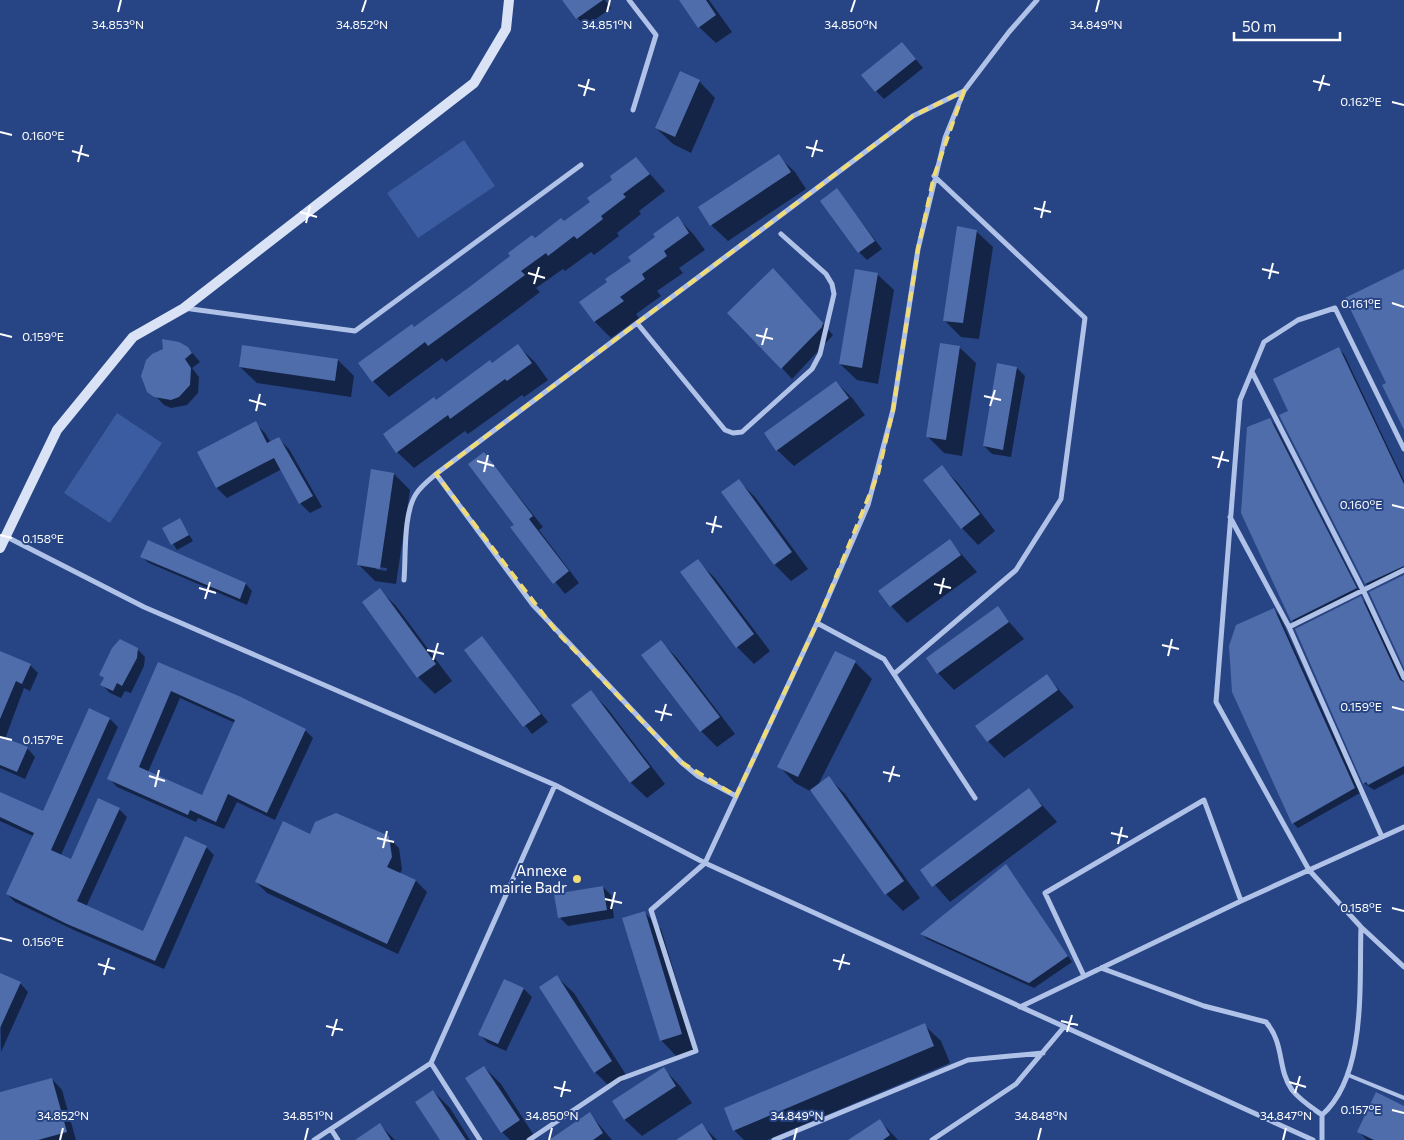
<svg xmlns="http://www.w3.org/2000/svg" width="1404" height="1140" font-family="Commissioner,sans-serif">
<rect width="100%" height="100%" fill="#274484"/>
<path fill="#3b5ca0" d="M464,140L495,186L418,238L387,193Z
M117,413L162,443L110,523L64,493Z"/>
<path fill="#0007" fill-rule="evenodd" d="M563,0H605L611,8L585,27Z
M680,0H709L732,32L716,43L699,27Z
M910,52L923,68L884,99L876,91Z
M699,81L715,98L691,153L673,144L656,128Z
M778,156L795,172L806,189L728,241L711,225Z
M636,158L665,191L639,211L641,214L617,233L619,236L594,255L591,252L565,271L563,269L536,288L540,292L515,311L446,362L442,358L389,397L373,381L414,328L535,239L564,223L591,202Z
M837,190L882,249L867,260L859,252Z
M678,218L694,235L705,250L679,268L683,273L657,291L661,296L636,314L639,318L611,338L595,322L581,302L609,282Z
M976,231L993,247L979,339L961,337L944,320Z
M773,269L833,335L792,379L782,368Z
M877,274L894,290L878,384L857,380L840,364Z
M518,346L535,362L548,380L524,397L522,395L468,434L465,431L414,468L397,452L437,401Z
M959,347L976,363L962,456L944,453L927,436Z
M188,348L200,362L192,368L199,377L198,393L187,405L171,408L164,405L144,384L143,368L152,355Z
M1339,349L1344,354L1404,481V573L1371,589L1366,584L1280,415L1289,412Z
M338,360L354,376L351,397L257,383L240,367Z
M1017,368L1025,376L1011,457L992,454L984,446Z
M836,382L853,399L865,415L794,466L777,450Z
M1270,419L1275,425L1361,594L1297,626L1292,620Z
M255,423L265,433L271,443L279,439L289,449L322,507L310,513L300,503L282,469L227,498L217,488Z
M484,453L543,527L539,530L579,583L565,594L512,528L516,526Z
M942,467L958,483L995,531L978,545L962,528Z
M394,474L410,490L396,584L375,581L359,565ZM376,567L387,568L386,571L376,569Z
M738,480L755,497L808,569L791,581L775,565L722,492Z
M179,519L193,541L177,550L163,528Z
M950,541L977,572L907,623L891,606Z
M149,542L246,584L252,591L247,605L149,563L142,557Z
M697,561L714,577L770,651L754,664L737,647L681,573Z
M380,590L396,606L452,681L435,694L418,677L363,602Z
M1361,598L1366,603L1404,682V774L1374,790L1364,783Z
M997,608L1024,639L954,690L938,673Z
M1274,609L1279,615L1360,793L1298,828L1293,823L1233,691Z
M482,638L548,722L532,734L466,650Z
M661,642L677,658L735,734L717,747L701,731Z
M137,649L145,657L144,666L131,693L125,691L121,698L110,693L102,685L105,679L100,675Z
M0,652L30,665L38,673L30,691L24,688L5,739L27,748L35,757L25,779L0,768Z
M855,662L872,679L818,785L829,778L845,794L920,898L903,911L886,894L812,792L795,783L779,766Z
M159,664L305,730L313,738L275,820L237,802L224,829L198,818L196,822L117,787L109,778ZM180,698L235,723L203,797L148,772Z
M1047,676L1074,707L1004,758L988,741Z
M591,692L607,708L665,784L647,798L630,782Z
M110,719L118,727L61,855L71,861L119,809L127,817L86,907L144,932L206,847L214,855L164,969L76,931L15,902L7,894L33,836L0,821V793L44,813Z
M1029,790L1057,822L950,902L922,870Z
M310,835L388,837L399,848L402,869L400,874L416,881L427,892L398,954L267,893L256,882Z
M1006,866L1072,962L1034,988L927,939L922,934Z
M603,887L611,895L614,918L568,926L560,918Z
M644,912L661,929L698,1051L677,1057L661,1040Z
M0,974L20,983L28,992L1,1052Z
M557,977L574,993L628,1078L611,1088L595,1072Z
M505,980L524,989L532,997L506,1051L488,1043L480,1035Z
M924,1025L941,1041L950,1063L767,1140H744L734,1130Z
M484,1067L501,1084L535,1137L531,1140H510L502,1132Z
M664,1069L680,1086L692,1103L642,1136L625,1120L614,1101Z
M52,1079L62,1090L76,1140H0V1092Z
M433,1091L450,1108L470,1140H441Z
M1404,1107V1140H1367L1358,1131Z
M590,1114L612,1140H551Z
M880,1121L898,1140H851Z
M380,1125L395,1140H367Z
M702,1125L717,1140H679Z"/>
<path fill="#4f6dab" fill-rule="evenodd" d="M562,0H603L576,19Z
M679,0H706L716,15L698,28Z
M902,42L916,59L875,92L861,75Z
M680,71L700,80L675,137L655,128Z
M779,154L791,172L710,226L698,207Z
M636,157L650,174L623,194L626,197L601,216L603,219L577,239L574,236L548,256L546,253L521,271L525,275L498,295L428,346L425,342L372,382L358,363L412,324L414,327L468,288L510,256L508,253L532,235L535,238L561,218L564,221L590,202L587,198L612,180L610,176Z
M837,188L875,241L858,253L820,201Z
M678,216L689,233L664,251L667,256L642,274L645,279L620,297L624,301L594,322L579,302L607,282L605,279L631,261L628,257L655,237L653,234Z
M957,226L977,230L963,323L943,321Z
M773,268L823,323L822,327L781,369L727,313Z
M855,269L878,273L862,368L839,364Z
M1404,269V430L1382,385L1386,383L1345,298Z
M162,339L179,342L188,347L192,353L185,359L191,368L190,385L179,397L171,400L154,397L147,392L141,376L146,360L152,354L163,349Z
M940,343L960,346L946,440L926,437Z
M518,344L532,363L507,381L505,379L450,419L448,415L396,453L383,434L434,397L436,400L490,360L492,363Z
M242,345L338,359L335,381L239,367Z
M1339,347L1404,484V566L1365,584L1279,415L1288,411L1273,379Z
M997,363L1017,367L1003,450L983,446Z
M836,381L849,398L776,451L764,433Z
M1270,418L1357,588L1291,621L1241,513L1247,427Z
M256,421L267,443L279,437L313,496L299,504L274,458L216,488L197,452Z
M484,452L533,516L529,519L569,571L553,584L510,527L514,525L468,464Z
M942,465L980,514L961,529L923,480Z
M371,469L394,473L380,569L357,565Z
M739,479L792,552L774,565L721,492Z
M180,518L189,535L171,545L162,528Z
M950,539L961,555L890,607L878,591Z
M148,540L246,583L240,599L140,557Z
M698,559L754,634L736,648L680,572Z
M1404,575V668L1369,592Z
M380,588L436,664L417,678L362,602Z
M1361,596L1400,680L1404,682V766L1368,785L1366,782L1363,784L1295,629Z
M998,606L1009,622L937,674L926,658Z
M1274,608L1355,788L1292,824L1232,692L1229,646L1236,625Z
M482,636L541,714L523,727L464,650Z
M120,639L138,648L137,658L122,686L117,683L113,691L100,685L104,678L99,675L112,648Z
M661,640L720,717L700,732L641,655Z
M0,651L31,664L22,684L16,681L0,719Z
M835,651L856,661L798,777L777,767Z
M158,662L241,697L306,729L267,813L228,794L216,822L190,810L188,815L107,779ZM171,691L235,720L202,795L139,767Z
M1047,674L1058,690L987,742L975,726Z
M591,690L650,767L630,783L571,705Z
M89,708L110,718L51,850L71,859L98,798L120,808L77,901L143,931L185,836L207,846L155,961L67,924L6,894L34,833L0,817V792L43,811Z
M0,736L28,747L17,772L0,765Z
M829,776L904,881L885,895L810,790Z
M1029,788L1042,806L932,887L920,870Z
M336,813L389,836L392,857L387,867L416,880L387,944L255,882L283,821L310,834L315,822Z
M1006,864L1068,956L1029,983L920,934Z
M603,886L607,910L558,918L554,894Z
M645,911L682,1034L660,1041L622,918Z
M0,973L21,982L0,1028Z
M557,975L612,1061L594,1073L539,987Z
M504,979L524,988L498,1044L478,1035Z
M925,1023L934,1046L733,1131L724,1108Z
M484,1066L520,1120L501,1133L465,1078Z
M664,1067L676,1086L624,1120L612,1101Z
M52,1078L67,1132L38,1140H0V1092Z
M433,1090L466,1140H440L415,1102Z
M1376,1092L1404,1106V1140H1374L1357,1132Z
M590,1112L603,1133L593,1140H549Z
M880,1119L890,1135L883,1140H848Z
M380,1123L391,1140H355Z
M702,1123L713,1140H676Z"/>
<g fill="none" stroke-linecap="round" stroke-linejoin="round">
<path stroke="#b0c2e7" stroke-width="4" d="M1348,1075L1404,1098"/>
<path stroke="#b0c2e7" stroke-width="5" d="M629,0L656,35L633,110
M184,308L355,331L581,165
M637,323L725,430L733,433L742,432L812,369L820,354L834,294L832,284L826,274L781,234
M1252,372L1364,592L1404,678
M1404,449L1335,308L1298,320L1264,342L1240,400L1216,702L1309,870L1361,927L1404,967
M436,474L533,605L681,762L698,776L736,796
M1230,517L1289,627L1382,837
M5,536L144,607L555,785L705,863L1313,1140
M404,580C406,556 403,514 416,494C421,486 429,480 436,474L913,116L964,91
M817,623L884,659L975,798
M1289,627L1404,570
M894,674L1016,570L1061,499L1085,318L934,176
M1101,968L1204,1006L1266,1022C1285,1044 1277,1069 1292,1090C1300,1100 1311,1107 1322,1115V1140
M1084,976L1045,893L1204,800L1241,901
M1020,1007L1241,901L1404,827
M431,1063L480,1140
M1322,1115C1367,1075 1359,984 1361,927
M331,1129L338,1140
M314,1140L431,1063L555,785
M529,1140L620,1079L696,1051L651,910L705,863L817,623L868,505L893,410L918,249L945,138L964,91L1009,32L1037,0
M774,1140L968,1060L1043,1053
M932,1140L1016,1084L1064,1027"/>
<path stroke="#dae3f6" stroke-width="10" d="M0,548L57,430L133,337L184,308L474,83L506,29L509,0"/>
</g>
<path fill="none" stroke="#f0db75" stroke-width="4" stroke-dasharray="10 6" stroke-linejoin="round" d="M964,91L934,176L918,249L893,410L878,474L817,623L736,796L681,762L556,631L436,474L913,116Z"/>
<path fill="none" stroke="#fff" stroke-width="2" d="M118,12L121,0M362,12L366,0M607,12L610,0M851,12L855,0M1096,12L1099,0M1313,81L1330,85M578,85L595,90M1319,91L1324,75M584,96L589,79M1392,102L1404,105M0,132L12,135M806,147L823,151M72,151L89,156M812,157L817,140M78,162L82,145M1034,208L1051,212M300,212L317,217M1041,218L1045,201M306,223L310,206M1262,269L1279,273M528,273L545,278M1269,279L1273,263M534,284L539,267M1392,303L1404,307M0,334L12,337M756,335L773,339M762,345L767,328M984,396L1001,400M249,400L266,405M990,406L995,390M256,411L260,394M1212,457L1229,461M477,461L494,466M1218,468L1223,451M484,472L488,455M1392,505L1404,508M706,523L722,527M712,533L716,516M0,535L12,538M934,584L951,588M199,588L216,593M940,594L944,578M205,599L210,582M1162,645L1179,649M427,650L444,654M1168,656L1172,639M433,660L438,643M1392,707L1404,710M655,711L672,715M661,721L666,704M0,737L12,740M883,772L900,776M149,776L165,781M889,782L894,766M155,787L159,770M1111,833L1128,837M377,838L394,842M1118,844L1122,827M383,848L387,831M605,899L622,903M1392,908L1404,911M611,909L615,892M0,938L12,941M833,960L850,964M98,964L115,969M839,970L844,954M104,975L109,958M1061,1021L1078,1025M326,1026L343,1030M1067,1032L1072,1015M332,1036L337,1019M1289,1082L1306,1087M554,1087L571,1091M1295,1093L1300,1076M561,1097L565,1081M1392,1110L1404,1113M60,1140L63,1128M305,1140L308,1128M549,1140L552,1128M794,1140L797,1128M1038,1140L1041,1128M1283,1140L1286,1128"/>
<circle fill="#f0db75" stroke="#274484" stroke-width="2" cx="577" cy="879" r="5"/>
<g text-anchor="middle" dominant-baseline="central" stroke-width="4" stroke-linejoin="round" paint-order="stroke">
<g font-size="15" fill="#fff" stroke="#274484" text-anchor="end">
<text x="567" y="870">Annexe<tspan x="567" dy="17">mairie Badr</tspan></text>
</g>
</g>
<g font-size="12" text-anchor="middle" fill="#fff" stroke="#274484" stroke-width="4" stroke-linejoin="round" paint-order="stroke">
<text x="118" y="29">34.853°N</text>
<text x="362" y="29">34.852°N</text>
<text x="607" y="29">34.851°N</text>
<text x="851" y="29">34.850°N</text>
<text x="1096" y="29">34.849°N</text>
<text x="1361" y="106">0.162°E</text>
<text x="43" y="140">0.160°E</text>
<text x="1361" y="308">0.161°E</text>
<text x="43" y="341">0.159°E</text>
<text x="1361" y="509">0.160°E</text>
<text x="43" y="543">0.158°E</text>
<text x="1361" y="711">0.159°E</text>
<text x="43" y="744">0.157°E</text>
<text x="1361" y="912">0.158°E</text>
<text x="43" y="946">0.156°E</text>
<text x="1361" y="1114">0.157°E</text>
<text x="63" y="1120">34.852°N</text>
<text x="308" y="1120">34.851°N</text>
<text x="552" y="1120">34.850°N</text>
<text x="797" y="1120">34.849°N</text>
<text x="1041" y="1120">34.848°N</text>
<text x="1286" y="1120">34.847°N</text>
</g>
<path d="M1234 32v8h106v-8" fill="none" stroke="#ffffff" stroke-width="2.5"/>
<text x="1242" y="32" font-size="15" fill="#ffffff" stroke="#274484" stroke-width="4" paint-order="stroke">50 m</text>
</svg>
